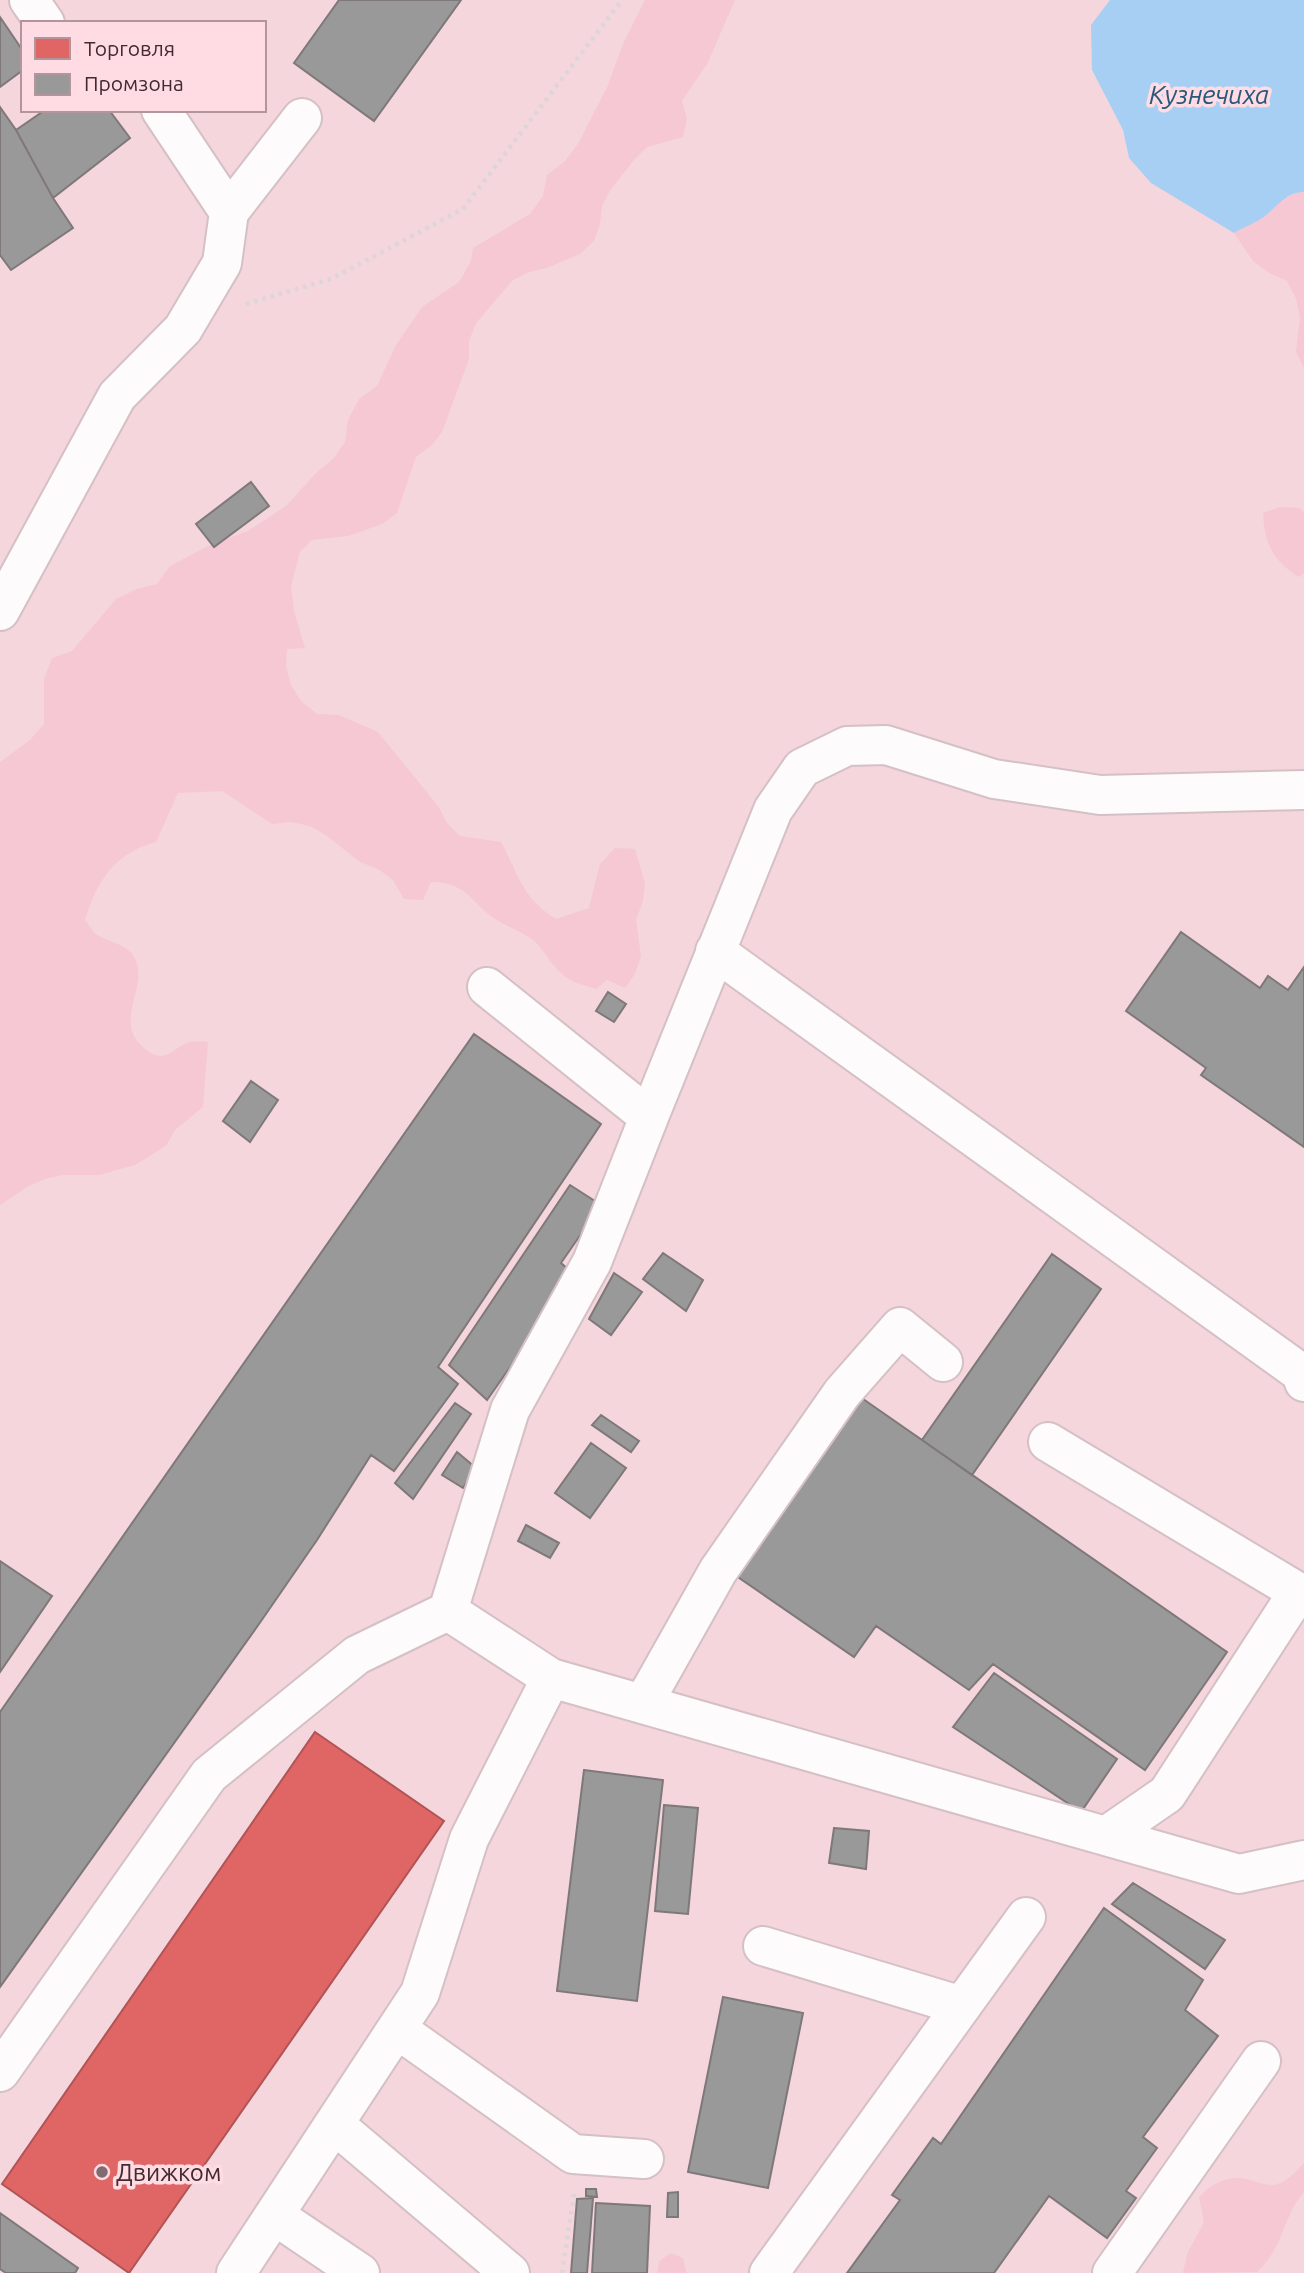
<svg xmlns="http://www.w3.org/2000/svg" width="1304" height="2273" font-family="Ubuntu,sans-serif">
<rect width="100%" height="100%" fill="#f7e3e8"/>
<path fill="#f4d6dc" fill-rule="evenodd" d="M0,0H1110L1092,70L1123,130L1129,158L1304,192V2273H687L683,2258L659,2261L657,2273H0ZM23,23H264V110H23Z"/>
<path fill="#f6c8d4" d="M645,0H735L707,64L682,101L687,118L683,137L647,147L634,160L611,189L602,206L600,224L594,241L580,254L547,268L529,272L513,280L476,323L469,341V359L442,432L432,445L416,457L397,513L382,524L348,536L312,540L300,552L291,586L294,611L305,648L287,649L286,666L291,685L301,701L317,714L339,715L378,732L438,806L447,823L460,836L501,842C519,875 521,897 556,919L589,908L600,864L615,848L635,849L645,883L643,901L636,920L641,956L635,974L625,988L607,980L596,989C584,985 570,982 561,973C550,964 544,949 533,940C521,931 507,927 495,919C468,900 468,883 431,882L423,900L404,899L393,880L378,869L360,862L327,836L310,826L291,822L272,824L222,791L178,793L156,842C115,853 97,880 85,920C89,925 93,933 99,936C109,942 123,943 132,954C155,984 106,1023 149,1052C165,1063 174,1048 187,1043C193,1040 202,1042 208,1042L203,1107L175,1130L166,1146L135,1165L99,1175H62L45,1179L27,1187L0,1205V762L30,740L44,724V679L52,658L72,651L116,599L137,589L157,584L170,566L208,546L248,531L286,506L316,473L333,459L345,442L348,420L359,399L377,386L396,345L422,307L459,282L471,261L473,248L530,214L543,196L547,175L565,161L578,144L608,85L623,44Z
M1300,191L1304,192V368L1296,352L1300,317L1296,299L1287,281L1269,273L1253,261L1234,233L1264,217L1281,200Z
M1280,507L1299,508L1304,512V573L1299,577C1274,562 1264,543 1263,513Z
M1304,2163V2192C1282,2217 1285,2246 1257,2272L1183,2273L1187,2254L1204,2222L1199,2197C1212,2183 1231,2174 1250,2180C1258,2182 1264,2185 1272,2185C1286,2184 1295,2172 1304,2163Z
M671,2253L683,2258L687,2273H657L659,2261Z"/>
<path fill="#a7cff3" d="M1110,0H1304V192C1286,192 1278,206 1265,216C1256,223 1244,227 1234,233L1151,183L1129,158L1123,130L1092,70L1091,25Z"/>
<path fill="#e06666" stroke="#b05456" stroke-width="2" d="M315,1732L444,1821L129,2273L2,2184Z"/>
<path fill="#999" stroke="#7f787a" stroke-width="2" d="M339,0H461L374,121L294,63Z
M0,17L23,51V70L0,87Z
M0,107L16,130L53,198L73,228L11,270L0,255Z
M45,110H109L130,138L53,198L16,130Z
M251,482L269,506L214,547L196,524Z
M1181,932L1260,988L1268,976L1288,990L1304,967V1147L1201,1075L1206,1068L1126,1011Z
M608,992L626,1004L614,1022L596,1011Z
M474,1034L601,1124L438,1367L458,1384L394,1471L371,1455L317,1540L259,1624L0,1987V1712Z
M251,1081L278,1100L250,1142L223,1121Z
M570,1185L601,1205L561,1263L575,1275L487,1400L449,1365Z
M663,1253L703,1280L686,1311L643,1279Z
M1052,1254L1101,1289L972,1475L922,1440Z
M614,1273L642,1292L611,1335L589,1319Z
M853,1392L1227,1652L1145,1770L993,1664L969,1690L876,1626L854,1657L729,1571Z
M455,1403L471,1414L413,1499L395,1483Z
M601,1415L639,1441L631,1452L592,1425Z
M591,1443L626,1468L590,1518L555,1493Z
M457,1452L476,1468L463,1488L442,1475Z
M526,1525L559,1543L550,1558L518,1541Z
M0,1561L52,1596L0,1672Z
M994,1673L1117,1759L1081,1812L953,1727Z
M584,1770L663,1780L637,2001L557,1991Z
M664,1805L698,1808L688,1914L655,1911Z
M834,1828L869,1831L866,1869L829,1863Z
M1133,1883L1225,1940L1205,1969L1112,1904Z
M1104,1908L1203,1980L1185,2010L1218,2036L1143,2137L1157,2148L1126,2191L1136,2198L1107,2238L1049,2196L994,2273H847L900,2200L892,2195L933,2138L941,2144Z
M723,1997L803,2013L768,2188L688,2172Z
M586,2189H596L597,2197L586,2196Z
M678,2192V2217H667L668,2193Z
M593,2198L587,2273H571L577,2199Z
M596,2203L650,2206L647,2273H592Z
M0,2213L78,2268L75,2273H6L0,2269Z"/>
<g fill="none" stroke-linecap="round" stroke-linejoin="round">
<g stroke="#d4c0c5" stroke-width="42">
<path id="minor" d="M29,0L45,23
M229,212L302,118
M0,611L117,396L183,329L222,263L229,212L161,110
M715,951L1301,1373L1304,1382
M649,1117L773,810L802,768L847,746L886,745L994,779L1100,795L1304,790
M1048,1442L1298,1592L1167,1794L1106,1836
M551,1678L1239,1874L1304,1860
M643,1704L718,1571L842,1393L900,1327L943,1362
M763,1946L962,2006
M397,2029L573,2154L644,2159
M0,2072L209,1775L357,1655L448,1611L510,1410L592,1262L649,1117L487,987
M334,2124L510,2273
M274,2215L360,2273
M236,2273L420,1993L469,1839L551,1678L448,1611
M769,2273L1026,1917
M1112,2273L1261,2061"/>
</g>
<path stroke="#ddd6d8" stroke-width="4.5" stroke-dasharray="3.5 5" stroke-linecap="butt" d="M246,304L331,279L463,209L622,0
M562,2273L574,2194"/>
<use href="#minor" stroke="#fefbfc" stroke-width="38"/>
</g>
<circle fill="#816b71" stroke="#ffdbe3" stroke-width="2.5" cx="102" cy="2172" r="7"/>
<g text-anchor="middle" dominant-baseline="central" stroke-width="7" stroke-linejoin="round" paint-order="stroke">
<g font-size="24" fill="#412b31" stroke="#ffdbe3" text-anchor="start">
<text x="116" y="2172">Движком</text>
</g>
<g font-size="26" font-style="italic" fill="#28587a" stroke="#ffdbe3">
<text x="1209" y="94">Кузнечиха</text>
</g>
</g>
<rect x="21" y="21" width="245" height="91" fill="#ffdbe3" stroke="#b3959c" stroke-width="2"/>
<rect x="35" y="38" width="35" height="21" fill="#e06666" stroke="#b3959c" stroke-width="2"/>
<text x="84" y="56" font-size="21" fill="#412b31">Торговля</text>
<rect x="35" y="74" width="35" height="21" fill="#999999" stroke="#b3959c" stroke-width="2"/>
<text x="84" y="91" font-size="21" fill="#412b31">Промзона</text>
</svg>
